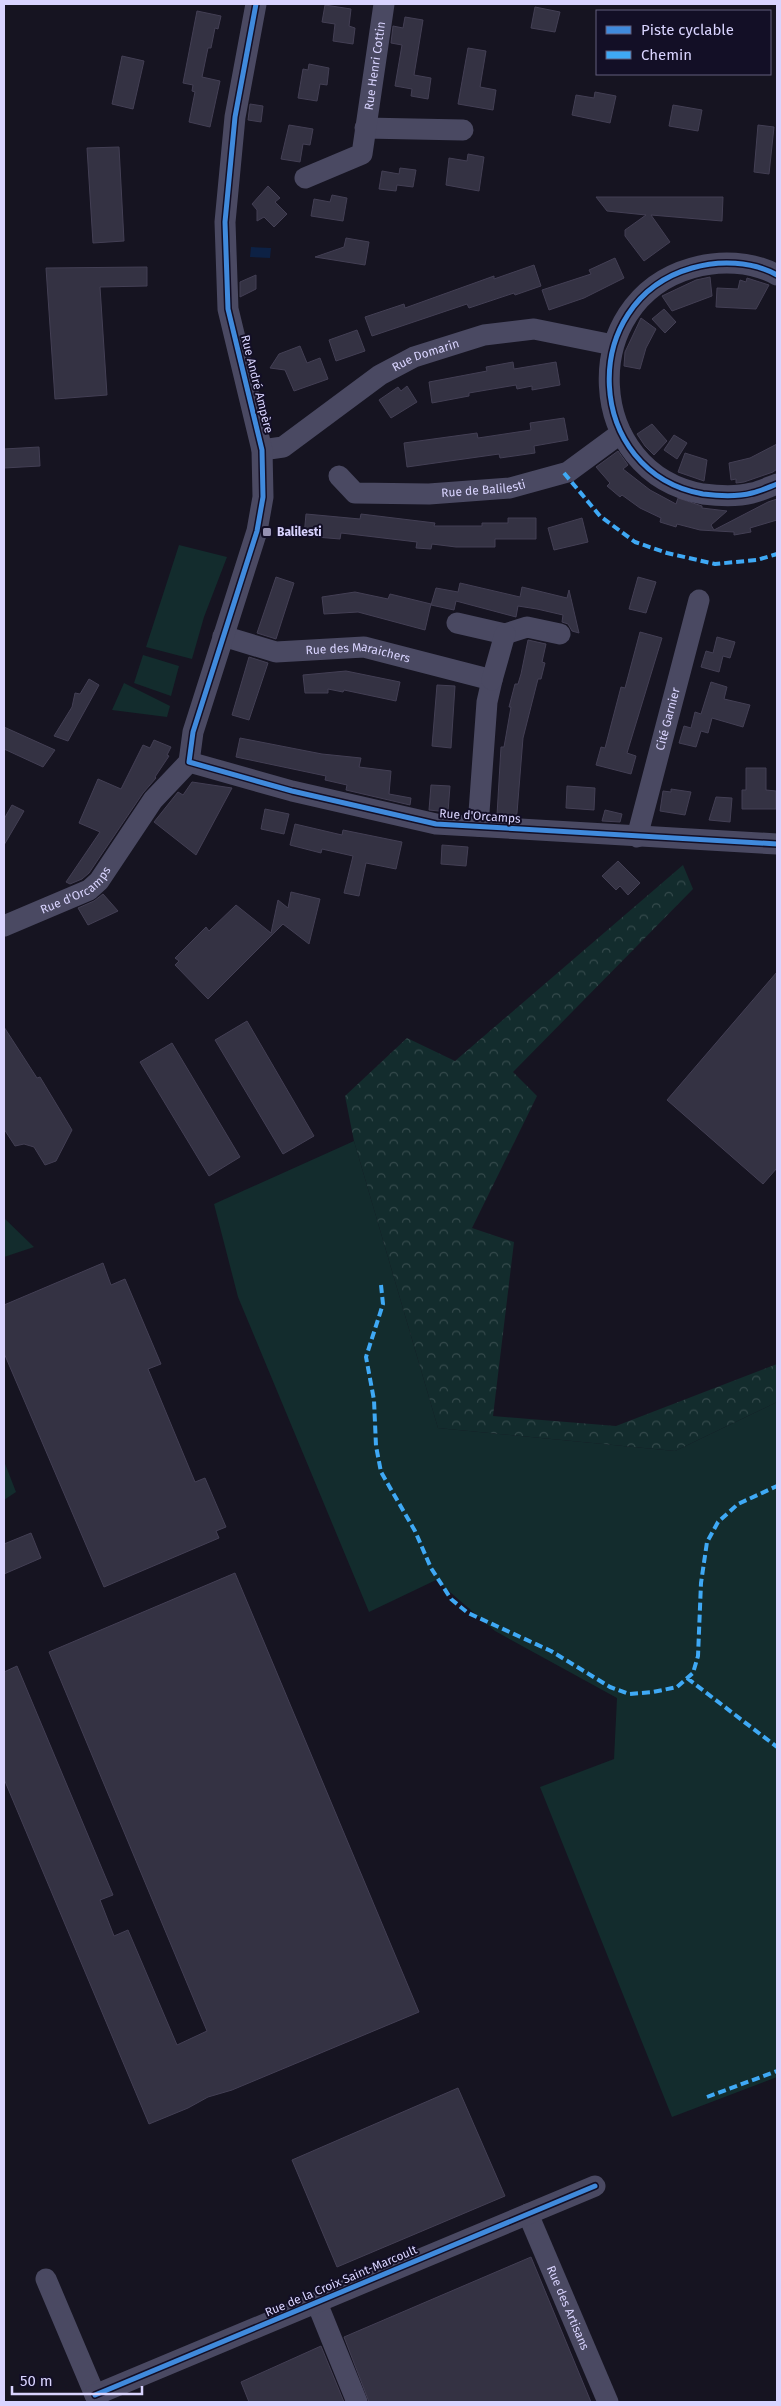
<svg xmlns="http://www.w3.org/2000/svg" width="781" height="2406" font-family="'Fira Sans',sans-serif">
<defs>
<pattern id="forest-crowns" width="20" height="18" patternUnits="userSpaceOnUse" patternTransform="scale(1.25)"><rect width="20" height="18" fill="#132c2d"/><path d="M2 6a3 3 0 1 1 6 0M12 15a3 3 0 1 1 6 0" fill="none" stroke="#354a4c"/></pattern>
</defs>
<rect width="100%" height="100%" fill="#161421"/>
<path fill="#132c2d" d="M179,545L227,557L204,617L192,659L146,647Z
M143,655L179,666L171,696L134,683Z
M124,683L170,706L167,717L112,710Z
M354,1141L438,1428L675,1451L777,1402V2077L672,2117L540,1787L614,1759L617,1698L495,1631L436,1580L369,1612L238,1297L214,1204Z
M4,1218L34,1247L4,1257Z
M4,1461L16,1492L4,1500Z"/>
<path fill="url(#forest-crowns)" d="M683,865L693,889L513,1072L537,1096L472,1228L514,1242L493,1416L616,1426L777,1364V1402L675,1451L438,1428L354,1141L345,1096L407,1038L455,1061Z"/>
<path fill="#0d2144" d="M251,247L271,248L270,258L250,257Z"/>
<path fill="#343243" stroke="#433f54" d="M325,5L351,9L349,26L355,28L353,44L333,41L335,24L322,22Z
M535,7L560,12L555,32L531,28Z
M197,11L221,16L218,29L215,28L211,48H208L202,77L220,81L210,127L189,122L195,92L192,91L193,85L183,83Z
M405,17L423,20L414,75L431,78L428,99L411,96L412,89L395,86L402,45L391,43L393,26L403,28Z
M468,48L486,51L480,87L496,90L493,110L458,104Z
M122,56L144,61L133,109L112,104Z
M309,64L329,68L327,85L320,84L317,101L298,98L303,69L308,70Z
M595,92L616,96L610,123L572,115L576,95L594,98Z
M250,104L263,106L261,122L248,120Z
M673,105L702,110L698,131L669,126Z
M289,125L313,129L310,145L303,144L300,162L281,159Z
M758,125L774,127L769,174L754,172Z
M119,147L124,241L93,243L87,148Z
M468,154L484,157L479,191L446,185L449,158L467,161Z
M400,168L416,170L413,187L397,185L396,191L379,189L382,171L399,174Z
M268,186L280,198L275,202L287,214L274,227L264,217L257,221V210L252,204Z
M332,195L347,198L343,221L311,216L314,199L330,202Z
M596,197H723L722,221L651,215L670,242L644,261L625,236V230L646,215L607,211Z
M346,238L369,242L365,265L315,257L344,247Z
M615,258L624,278L584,298L549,310L542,290L591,274L589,270Z
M534,265L541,286L515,295L514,293L469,308L467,304L372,336L365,317L404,304L405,308L494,276V279Z
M147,267V286L100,287L107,395L55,399L46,268Z
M256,275V289L240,297V282Z
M710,277L712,296L672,311L662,296L696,280Z
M747,278L769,285L756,309L716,307L717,288L738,289L740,280L746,282Z
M664,309L676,322L665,333L652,319Z
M641,318L656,329L646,348L640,369L624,366L625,352Z
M357,330L365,351L336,361L329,340Z
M300,346L307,363L320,358L328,379L294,391L285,370L270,368L279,354Z
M513,362L514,369L556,362L560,385L532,390V386L517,389L516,385L469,393V396L432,403L429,382L487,371L486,367Z
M407,386L417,402L391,418L379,400L398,387L401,391Z
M564,418L568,440L534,446L535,453L500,458L499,454L407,467L404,443L477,433L478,438L531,430L530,423Z
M652,424L667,441L654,455L645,446L637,434Z
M674,435L687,443L677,459L664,450Z
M777,444V469L773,472L744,482L736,483V479L731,480L729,463L750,458Z
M39,447L40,466L4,468V449Z
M618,451L628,465L623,469L650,490L676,504L678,498L702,506V508L727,511L711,525L714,530L768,502L777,499V520L750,528L751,532L734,535V532L700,530L677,524L676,527L660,522L661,518L640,508L622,495L620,497L607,486L610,483L596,467Z
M685,453L707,460L704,481L678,472Z
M306,514L360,519L361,514L435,523L434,526H482V523H508V518H536V539H495V547H456L432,544L431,549L416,548L417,542L341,533L340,539L304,536Z
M582,518L588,542L554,550L548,528Z
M276,577L294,583L276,639L257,633Z
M638,577L656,582L646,613L629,609Z
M460,583L520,597L522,587L567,598L569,590L579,633L572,631L568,624L562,622L563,615L537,609L518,606L516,617L456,601L454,610L431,605L436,588L458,592Z
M355,592L388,599L390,594L431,604L425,630L358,612L324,614L322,597Z
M640,632L662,638L627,753L636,756L631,774L596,765L601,747L605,748L621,687L625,688Z
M717,637L735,642L730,658L723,656L719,672L701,667L706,651L713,653Z
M528,640L546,644L542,662L545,663L541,679H538L523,738L517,813L516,816L497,815L501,747H504L511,707H509L515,684H518L521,674Z
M249,657L268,663L249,720L232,715Z
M346,671L400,682L396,701L344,690L343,692L328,689V693H305L303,675Z
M89,679L99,685L68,741L54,736L72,707L75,693L80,694Z
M711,682L727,687L724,699L750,705L743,727L712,718L708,733L701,731L696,747L679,743L684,726L691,728L695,712L701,714Z
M437,685L455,686L451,748L432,746Z
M4,727L55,750L43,767L4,749Z
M240,738L322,754L361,758L359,767L391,771L389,794L411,798L410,805L346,790L347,785L325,780L326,776L236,757Z
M154,740L171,747L167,755L169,756L155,777L156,778L143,793L89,873L82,879L70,884L66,882L100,832L79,823L98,779L121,789L143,745L150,748Z
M746,768H766V790L776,791V809H742V790H746Z
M192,782L232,788L196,855L154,822L178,792L183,795Z
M431,785L450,786L448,812L429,810Z
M567,786L595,788L594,810L566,808Z
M671,789L691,792L685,815L660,811L663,791L671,792Z
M716,797L732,798L730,822L709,820Z
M12,805L24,811L4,845V819Z
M265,809L289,814L284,834L261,829Z
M605,810L622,814L620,822L602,821Z
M295,824L342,835L343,830L402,842L396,869L366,863L359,896L344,893L353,856L322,849L321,853L290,845Z
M442,845L468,847L466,866L441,864Z
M618,861L640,883L628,895L620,886L616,890L602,876Z
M291,892L320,899L309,944L283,924L208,999L175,965L179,961L175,958L206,927L209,931L236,905L271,933L278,900L288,908Z
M103,894L118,911L88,925L78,908L94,901Z
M777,972V1168L763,1184L667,1100Z
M247,1021L314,1136L283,1154L215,1040Z
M4,1027L37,1078L40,1077L72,1130L56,1161L45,1165L34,1147L24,1144L15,1146L4,1129Z
M172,1043L240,1157L209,1176L140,1062Z
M103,1263L111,1285L125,1279L161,1364L148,1369L195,1482L205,1478L226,1527L216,1531L219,1538L104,1587L4,1353V1305Z
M31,1533L41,1558L4,1574V1544Z
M235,1573L419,2012L232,2090L208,2097L188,2108L149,2124L4,1779V1672L17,1666L113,1895L100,1900L114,1936L128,1930L177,2045L207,2031L49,1652Z
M458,2088L505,2196L337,2267L292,2160Z
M531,2257L591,2402H369L344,2337Z
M321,2346L344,2402H249L241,2382Z"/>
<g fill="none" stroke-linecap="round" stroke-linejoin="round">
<g stroke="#4a4962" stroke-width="21">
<path d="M365,128L463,130"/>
<path id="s1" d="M305,178L362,154L384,4"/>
<path d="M777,275C752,261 719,260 692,268C576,301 584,473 703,494C719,496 737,497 752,493C761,491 769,487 777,484"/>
<path id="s2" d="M262,450L283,447L380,375L414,357L484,335L534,329L613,345"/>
<path id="s3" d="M339,476L355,493L429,494L510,488L568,472L621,433"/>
<path d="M457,623L505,634L527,627L560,634"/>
<path id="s4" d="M223,636L276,652L364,647L492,680L487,702L478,826"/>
<path d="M492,680L505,634"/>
<path d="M189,762L193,732L257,531L263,497L262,450L228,309L225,222L235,117L256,4"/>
<path d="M189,762L292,791L436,824L777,844"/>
<path id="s5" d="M637,837L699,600"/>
<path id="s6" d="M4,926L89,890L99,881L153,800L189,762"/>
<path id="s7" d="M528,2214L608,2402"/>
<path d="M46,2279L98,2402"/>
<path d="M317,2303L357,2402"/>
<path d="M95,2395L595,2186"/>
</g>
<path stroke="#3fa9f5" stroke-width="4" stroke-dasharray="8 4" stroke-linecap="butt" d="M564,473L600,516L635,542L667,553L715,564L757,560L777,554
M381,1285L383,1304L366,1357L374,1400L376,1446L381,1472L415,1531L431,1568L451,1599L468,1613L551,1651L610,1687L629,1694L653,1692L677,1687L693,1673L698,1656L701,1583L707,1542L718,1522L738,1504L777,1486
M687,1678L777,1747
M707,2097L777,2071"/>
<g stroke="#130f26" stroke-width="8">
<path id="cycleway" d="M256,4L235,117L225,222L228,309L262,450L263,497L257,531L193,732L189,762L292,791L436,824L777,844
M777,275C752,261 719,260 692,268C576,301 584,473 703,494C719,496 737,497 752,493C761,491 769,487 777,484
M95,2395L595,2186"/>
</g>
<use href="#cycleway" stroke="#408adc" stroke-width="5"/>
</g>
<rect fill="#9591b1" stroke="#130f26" stroke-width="2" x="262" y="527" width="10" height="10" rx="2.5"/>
<g text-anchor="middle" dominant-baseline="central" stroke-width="4" stroke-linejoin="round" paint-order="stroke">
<g font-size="12" fill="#d9d4ff" stroke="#130f26">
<text stroke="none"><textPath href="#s1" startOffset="151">Rue Henri Cottin</textPath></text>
<text stroke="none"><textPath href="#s2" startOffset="192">Rue Domarin</textPath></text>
<text transform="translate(257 384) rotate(76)">Rue André Ampère</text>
<text stroke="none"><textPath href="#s3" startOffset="152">Rue de Balilesti</textPath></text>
<text stroke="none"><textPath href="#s4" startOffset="138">Rue des Maraichers</textPath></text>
<text stroke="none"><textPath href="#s5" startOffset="122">Cité Garnier</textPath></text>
<text transform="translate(480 816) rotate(4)">Rue d'Orcamps</text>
<text stroke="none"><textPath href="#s6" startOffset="81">Rue d'Orcamps</textPath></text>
<text transform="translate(341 2281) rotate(-23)">Rue de la Croix Saint-Marcoult</text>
<text stroke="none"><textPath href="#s7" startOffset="102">Rue des Artisans</textPath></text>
</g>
<g font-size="12" font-weight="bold" fill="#d9d4ff" stroke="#130f26" text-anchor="start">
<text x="277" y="532">Balilesti</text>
</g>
</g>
<rect width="781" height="2406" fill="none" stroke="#d9d4ff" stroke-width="10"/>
<rect x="596" y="10" width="175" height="65" fill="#130f26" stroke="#625e7d"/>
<rect x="606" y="26" width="25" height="8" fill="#408adc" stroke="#625e7d"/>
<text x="641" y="35" font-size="15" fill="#d9d4ff">Piste cyclable</text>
<rect x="606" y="51" width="25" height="8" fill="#3fa9f5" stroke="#625e7d"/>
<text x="641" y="60" font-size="15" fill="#d9d4ff">Chemin</text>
<path d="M12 2386v8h130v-8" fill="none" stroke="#d9d4ff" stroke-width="2.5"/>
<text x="20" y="2386" font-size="15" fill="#d9d4ff" stroke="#130f26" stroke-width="4" paint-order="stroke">50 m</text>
</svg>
